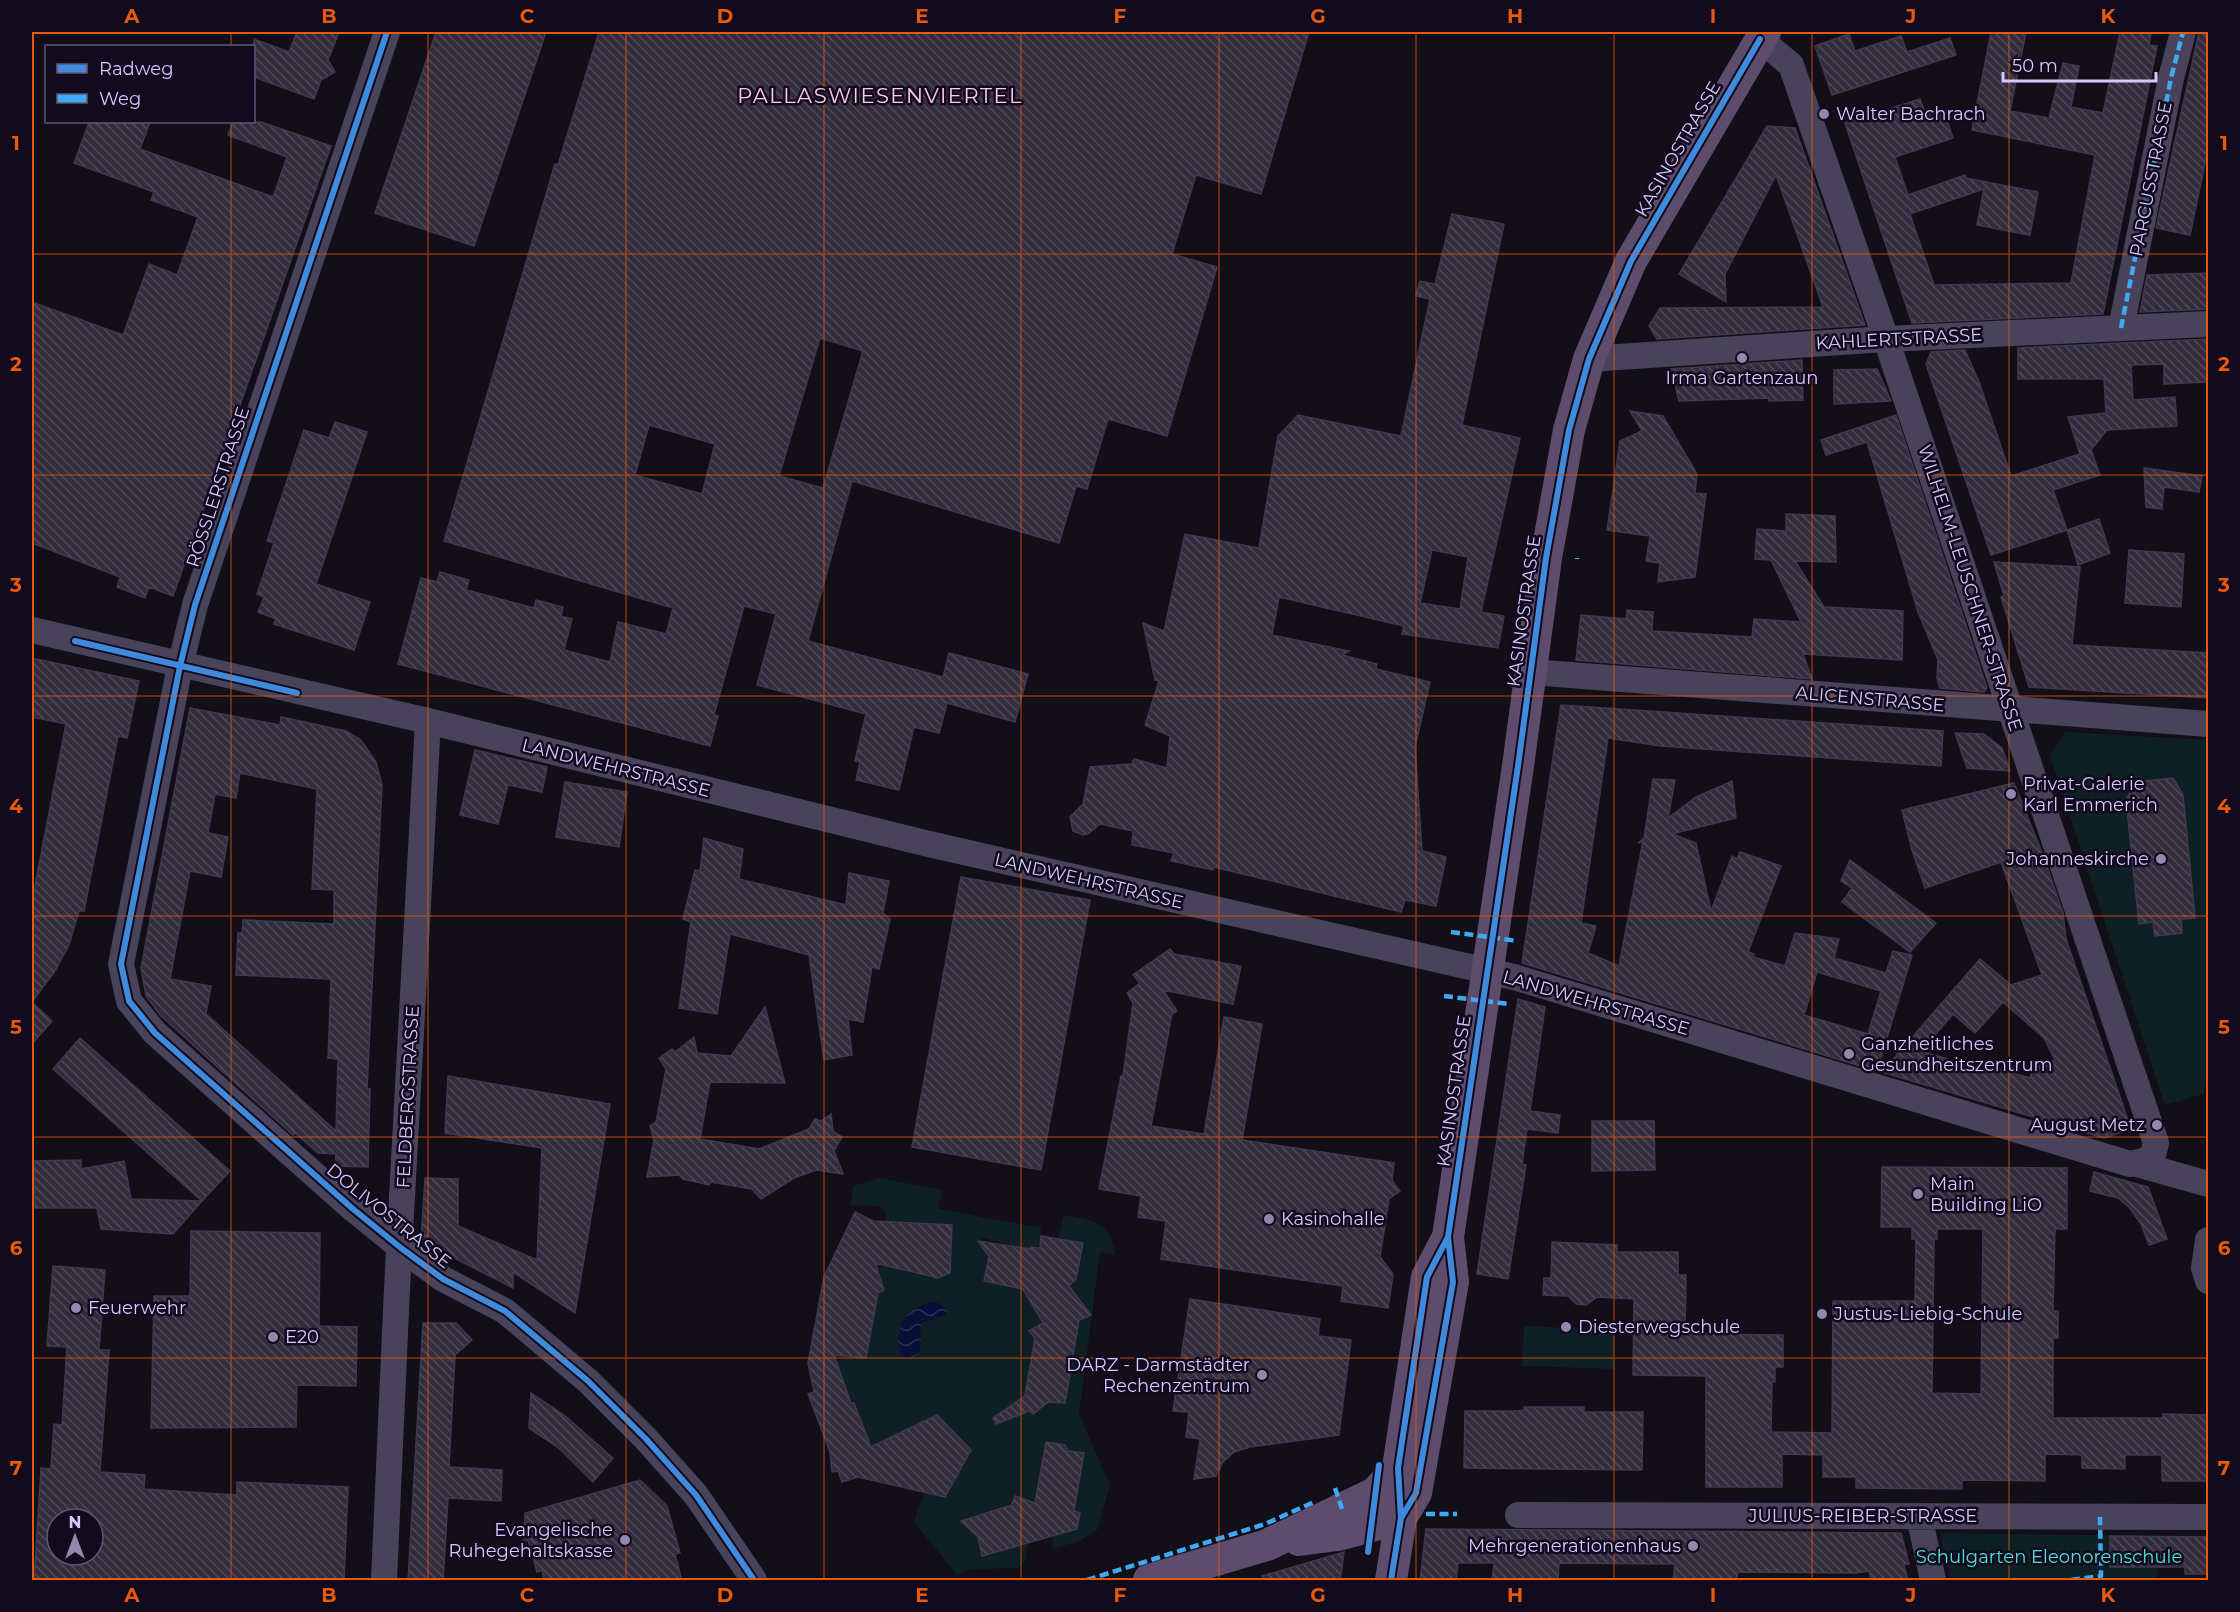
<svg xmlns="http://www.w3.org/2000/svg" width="2240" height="1612" font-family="Montserrat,sans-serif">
<defs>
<pattern id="water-waves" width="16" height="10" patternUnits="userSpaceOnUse" patternTransform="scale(1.5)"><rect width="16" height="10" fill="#081037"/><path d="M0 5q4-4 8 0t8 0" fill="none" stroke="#2b3155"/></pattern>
<pattern id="building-back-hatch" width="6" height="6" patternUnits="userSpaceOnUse" patternTransform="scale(1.5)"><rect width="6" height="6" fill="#322c3c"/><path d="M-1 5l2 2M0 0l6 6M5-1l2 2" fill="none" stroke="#4f4959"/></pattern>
</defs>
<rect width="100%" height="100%" fill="#120f19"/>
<path fill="#0f2025" d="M2065,732L2208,740V1063L2204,1094L2165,1105L2050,756Z
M879,1178L942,1190L938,1209L1041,1228L1040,1244L1031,1247V1250L982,1238L981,1244L989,1256L984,1281L1010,1286L1016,1279L1038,1310L1035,1312L1043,1323L1035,1338L1026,1412L1033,1414L1043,1406L1040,1402H1065L1079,1320L1089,1316L1069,1286L1076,1279L1083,1244L1058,1239L1064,1215C1094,1221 1111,1220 1115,1255L1100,1252L1079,1414L1110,1485L1097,1530L1080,1541L1052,1549L1053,1536L1078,1528L1080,1513L1074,1511L1084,1453L1068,1451L1065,1445L1046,1442L1036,1500L1031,1501L1015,1496L1012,1505L963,1523L978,1537L982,1556L1027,1543L1026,1560L1018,1568L971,1569L957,1575L914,1522L924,1492L945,1497L971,1450L937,1415L893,1436L879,1448L870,1443L835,1361L851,1357L866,1358L878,1293L884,1290L876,1266L877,1260C897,1270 929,1282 950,1273L952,1225L885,1222L886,1213L879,1206L851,1205L853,1186Z
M1524,1326L1614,1330V1369L1522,1366Z
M1940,1533L2157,1536V1580H1950Z"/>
<path fill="url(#water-waves)" d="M932,1302L939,1303L947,1310L946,1315L922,1323C917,1339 928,1351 910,1359L901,1356C892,1329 904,1309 932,1302Z"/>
<path fill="url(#building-back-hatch)" stroke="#40394e" stroke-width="1.5" fill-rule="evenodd" d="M297,32H339L328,60L335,72L321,80L314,99L254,77V39L289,52Z
M436,32H546L474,246L375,213Z
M599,32H1309L1261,194L1196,175L1172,254L1217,267L1167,436L1108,419L1087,489L1076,486L1059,543L852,481L808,641L943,677L949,653L1028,674L1015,722L947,703L939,733L914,727L899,790L856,780L860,762L855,761L866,714L757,685L776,614L744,606L714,715L718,716L710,746L398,664L421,578L437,582L440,572L469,580L466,590L534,608L536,600L563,607L561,616L572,619L564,650L610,662L618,622L666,634L673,608L444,541L555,164L558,165ZM820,338L863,351L823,488L779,476ZM649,425L715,444L702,494L635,475Z
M1991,32H2026L2010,111L2049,118L2063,63L2079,66L2071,107L2103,113L2120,32H2151L2149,45L2157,46L2103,314L1912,323L1845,123L1920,99L1926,115L1944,111L1953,138L1895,157L1908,195L1965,175L1966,178L2038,192L2030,235L1977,225L1984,189L1910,214L1934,285L2071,283L2095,155L1972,130Z
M2199,32H2208V149L2190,235L2156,228Z
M1849,34L1855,51L1901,36L1907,52L1950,38L1956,55L1832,95L1815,46Z
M89,122H150L140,149L273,197L287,157L228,135L233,122H261L331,146L173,596L149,587L145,598L117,587L120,577L32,543V302L123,335L149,264L177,275L198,217L151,200L154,192L74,163Z
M1767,126L1795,128L1865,325L1657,339L1649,326L1660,308L1823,307L1776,175L1725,274L1726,302L1679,274Z
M1452,214L1504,224L1462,425L1520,438L1481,612L1504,616L1498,648L1402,634L1404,626L1279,597L1272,635L1349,651L1342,655L1377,664L1376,669L1430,682L1415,747L1422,851L1446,857L1436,906L1405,900L1401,912L1214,867L1213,870L1171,861L1174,853L1132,845L1133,831L1100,824L1088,834L1083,835L1073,831L1070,817L1083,804L1090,767L1132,764L1134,759L1167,768L1170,736L1145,725L1159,681L1155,680L1143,623L1164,631L1185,534L1259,548L1278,436L1298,415L1401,436L1430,299L1416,296L1420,281L1435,284ZM1432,550L1468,557L1460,609L1420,603Z
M2208,273V309L2140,312L2147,275Z
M2208,339V382L2164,384V364L2131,365L2133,400L2175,397L2177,426L2107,430L2091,450L2100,475L2053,490L2067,530L1991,555L1926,364L1931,352L1965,350L1979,382L2011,476L2080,454L2068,417L2106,413L2104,379H2018V348Z
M1802,360L1803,400L1769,401V398L1679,401L1671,369Z
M1877,369L1891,401L1834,404V370Z
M1630,411L1663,416L1697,474L1695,493L1706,494L1695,577L1658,582L1660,563L1646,561L1650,536L1607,530L1620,441L1642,431Z
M1896,415L1987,688L1984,692L1940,688L1937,679L1938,660L1918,612L1867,442L1826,455L1821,440Z
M335,422L367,432L316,584L370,602L354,650L274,624L276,619L258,612L264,597L257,594L274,543L267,541L304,430L329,438Z
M2144,468L2202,476L2199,492L2164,487L2162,509L2146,507Z
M1786,514L1835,516L1836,562L1795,561L1824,607L1903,611L1902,660L1803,654L1812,679L1576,660L1581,615L1626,619L1627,610L1653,612L1652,631L1752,637L1754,619L1801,622L1771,560L1755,559L1757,529L1786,531Z
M2099,519L2110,553L2078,565L2067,530Z
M2129,550L2184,554L2181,607L2125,603Z
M1994,562L2080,567L2072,645L2208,653V698L2029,687L2001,597L2004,596Z
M32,658L139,681L127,738L118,736L84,911H79L69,945L55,971L32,1002L52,1021L32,1044V901L66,724L32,717Z
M1561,705L1943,731L1941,766L1661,746L1608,738L1581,923L1596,926L1588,953L1619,966L1643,841L1638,843L1644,838L1653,779L1675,780L1668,818L1696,797L1732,781L1736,818L1672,834L1696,843L1711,911L1732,856L1737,859L1740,852L1781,866L1748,952L1754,954L1753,957L1785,966L1795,933L1839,939L1834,958L1886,973L1893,951L1912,955L1877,1071L1522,963ZM1817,972L1881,991L1868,1034L1804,1015Z
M190,708L280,725L281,717L346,731L361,740L376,762L382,785L367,1088L370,1089L368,1167L335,1166L336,1154L318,1153L295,1133L293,1135L161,1016L146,996L141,968ZM240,773L317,789L312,889L334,890V924L243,920L242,933H238L236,975L331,979L328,1058L338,1059L336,1131L206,1014L211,986L170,979L190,871L221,877L228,837L208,833L215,794L236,798Z
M1955,733L1984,734L2002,748L2010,771L1967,768Z
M475,750L547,767L542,792L508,785L498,824L460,815Z
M2173,778L2183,795L2195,918L2181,919L2182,933L2155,936L2153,922L2139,924L2126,800L2135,782Z
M565,782L627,792L619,847L556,837Z
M2014,783L2043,855L2063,913L2066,939L2131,1129L2104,1138L1882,1072L1980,959L2011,985L2042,975L2001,862L1925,888L1912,850L1902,810ZM2003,1002L2044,1038L2055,1060L2033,1067L2030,1078L1976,1062L1974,1067L1921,1051L1953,1014L1975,1033Z
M704,838L743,849L739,879L846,905L849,873L889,881L883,913L890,919L879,969L872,967L863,1022L848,1019L852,1055L824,1060L809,955L730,934L717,1014L679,1008L691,922L683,919L695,870L700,871Z
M1850,860L1936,923L1910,952L1842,902L1852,888L1841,881Z
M961,877L1090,900L1041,1170L912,1147Z
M1170,949L1174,954L1241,966L1233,1004L1163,990L1177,1011L1172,1014L1151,1126L1204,1134L1224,1017L1262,1024L1242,1140L1394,1163L1392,1181L1400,1191L1389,1199L1380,1257L1393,1274L1388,1308L1341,1301L1343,1286L1161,1259L1166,1221L1138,1217L1141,1196L1099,1189L1121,1076H1123L1133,1003L1127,993L1140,983L1133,975Z
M1518,999L1545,1007L1530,1111L1560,1115L1558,1133L1527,1129L1522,1164L1526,1165L1508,1279L1477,1274Z
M765,1007L785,1083L710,1082L700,1139L759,1149L809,1129L815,1119L821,1121L831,1114L833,1131L842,1137L834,1151L843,1174L816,1170L794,1178L761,1199L752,1189L711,1182L709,1185L683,1179L679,1175L647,1177L654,1140L650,1126L656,1122L666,1069L659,1058L672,1049L675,1052L694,1037L697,1053L731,1056Z
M80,1038L230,1171L202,1201L53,1069Z
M448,1076L610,1104L575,1313L513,1272V1288L421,1241L425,1178L458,1179V1226L537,1260L542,1148L445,1133Z
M1592,1121H1654L1655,1170L1592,1171Z
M81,1160V1169L124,1161L131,1199L202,1201L173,1234L101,1229L97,1208H35L34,1161Z
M1882,1167L2067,1168V1229H2055L2053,1311H2058V1338H2053V1418H2163V1414L2208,1415V1481H2162V1455H2125V1469L2082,1468V1455L2045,1454V1481L1962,1480V1489L1856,1488V1477H1823V1455L1782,1454V1487H1706V1376L1633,1375L1634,1299L1597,1297L1586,1305L1576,1304L1568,1296L1543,1295L1544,1278H1551L1552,1242L1617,1245V1252H1678V1275H1686L1685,1334L1783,1335V1367H1775V1382H1772L1771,1432L1832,1433L1833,1301H1915L1916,1239H1912V1227H1881ZM1937,1229H1983L1981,1394L1932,1393L1934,1239H1937Z
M2094,1172L2148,1187L2167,1239L2149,1245L2141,1224L2129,1207L2118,1198L2090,1191Z
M855,1212L873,1221L952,1225L950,1273L938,1278L875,1263L884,1290L878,1293L866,1358L834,1355L851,1403H854L871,1447L937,1415L971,1450L945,1497L858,1477L842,1482L838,1471L832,1472L830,1452L808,1394L814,1392L808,1363L824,1277Z
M191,1231L320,1233L319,1326L357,1327L356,1386L297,1385L296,1427L151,1428L154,1296H190Z
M1041,1236L1083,1243L1076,1279L1069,1286L1091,1315L1079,1320L1065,1403L1048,1402L1033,1414L1029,1411L996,1424L993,1418L1025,1396L1035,1338L1029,1331L1043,1323L1023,1289L984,1281L989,1256L978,1241L1031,1249V1247L1040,1248Z
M53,1266L105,1270L99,1350H109L100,1472L145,1475L144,1489L237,1495V1482L348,1487L344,1581H34L41,1468L51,1469L54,1424L62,1425L67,1347L47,1346ZM57,1519H93V1555H57Z
M1190,1299L1320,1319L1318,1336L1351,1340L1339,1435L1250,1447L1234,1452L1223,1462L1216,1476L1194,1479L1200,1439L1186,1437L1189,1412L1173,1411Z
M423,1323H456L472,1340L455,1355L449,1467L502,1470L501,1501L448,1498L443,1581H408Z
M531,1393L564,1415L613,1458L593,1482L560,1449L529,1428Z
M1524,1407H1584V1412H1643L1642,1470L1464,1468L1465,1411H1515L1524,1410Z
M1046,1442L1065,1445L1068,1451L1084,1453L1074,1511L1080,1513L1077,1529L982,1556L978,1537L961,1521L1012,1505L1015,1496L1035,1503Z
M640,1480L667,1506L680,1553L675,1554L682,1581H544L542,1570L537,1572L528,1540L524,1541L525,1513Z
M1426,1529L1901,1533L1909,1564L1904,1565L1908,1581H1871L1869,1571L1856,1573L1738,1572L1736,1581H1673L1675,1564L1559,1563L1558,1581H1492L1494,1563H1458L1456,1581H1420Z
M2110,1536L2208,1537V1574H2185V1567H2110Z
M1344,1552L1340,1581H1263L1262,1576Z"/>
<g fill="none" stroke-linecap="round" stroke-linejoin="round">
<path stroke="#48435a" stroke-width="26" d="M387,32L195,605L180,666L121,964L129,1001L155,1033L353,1209L401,1248L443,1279L505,1311L588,1381L646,1439L696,1495L754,1580
M2121,328L2171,78L2183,32
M1589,359L1886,339L2208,324
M32,630L428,721L929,844L1514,977L2130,1164L2144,1161L2153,1155L2156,1143L1886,339L1791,65L1760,39
M1531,672L2208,724
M2137,1164L2208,1184
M2208,1240L2204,1268L2208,1281
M1518,1515L2208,1517
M1919,1516L1933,1580
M384,1580L397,1288L428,721"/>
<path stroke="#5e4c6c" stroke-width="32" d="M1401,1518L1416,1493L1453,1282L1448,1237L1518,766L1546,558L1569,430L1589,359L1631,261L1765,32
M1299,1540L1338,1535L1401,1518
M1149,1580L1267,1545L1375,1493L1398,1468
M1391,1580L1401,1518L1398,1468L1427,1277L1448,1237"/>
<path stroke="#3fa9f5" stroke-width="4.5" stroke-dasharray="9 4.5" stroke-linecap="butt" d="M2121,328L2171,78L2183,32
M1577,558V559
M1451,932L1518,941
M1444,996L1509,1004
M1335,1488L1342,1509
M1426,1514H1457
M1087,1580L1265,1524L1314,1502
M2071,1580L2101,1576L2100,1517"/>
<g stroke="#110b1d" stroke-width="10">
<path id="cycleway" d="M387,32L195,605L180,666L121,964L129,1001L155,1033L353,1209L401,1248L443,1279L505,1311L588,1381L646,1439L696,1495L754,1580
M75,641L297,693
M1401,1518L1416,1493L1453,1282L1448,1237L1518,766L1546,558L1569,430L1589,359L1631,261L1760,39
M1368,1552L1379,1465
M1391,1580L1401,1518L1398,1468L1427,1277L1448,1237"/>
</g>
<use href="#cycleway" stroke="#408adc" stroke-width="6"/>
</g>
<path fill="none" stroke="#e8590c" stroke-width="1.5" stroke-opacity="0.55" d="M231,32V46M428,32V1580M626,32V1580M824,32V1580M1021,32V1580M1219,32V1580M1416,32V1580M1614,32V1580M1812,32V1580M2009,32V1580M231,122V1580M32,254H2208M32,475H2208M32,696H2208M32,916H2208M32,1137H2208M32,1358H2208"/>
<g fill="#9387ae" stroke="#110b1d" stroke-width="2">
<circle cx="1824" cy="114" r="6"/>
<circle cx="1742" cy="358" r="6"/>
<circle cx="2011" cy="794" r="6"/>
<circle cx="2161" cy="859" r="6"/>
<circle cx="1849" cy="1054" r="6"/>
<circle cx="2157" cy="1125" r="6"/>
<circle cx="1918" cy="1194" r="6"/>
<circle cx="1269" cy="1219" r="6"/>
<circle cx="76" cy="1308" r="6"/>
<circle cx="1822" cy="1314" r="6"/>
<circle cx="1566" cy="1327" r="6"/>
<circle cx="273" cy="1337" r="6"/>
<circle cx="1262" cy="1375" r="6"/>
<circle cx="625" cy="1540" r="6"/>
<circle cx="1693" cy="1546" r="6"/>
</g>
<g text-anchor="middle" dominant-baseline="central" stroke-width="5" stroke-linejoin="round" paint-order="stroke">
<g font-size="18" fill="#d8c7ff" stroke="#110b1d" text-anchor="start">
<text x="1836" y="114">Walter Bachrach</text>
<text x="1742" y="378" text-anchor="middle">Irma Gartenzaun</text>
<text x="2023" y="784">Privat-Galerie<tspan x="2023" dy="21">Karl Emmerich</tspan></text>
<text x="2149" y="859" text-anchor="end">Johanneskirche</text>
<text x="1861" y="1044">Ganzheitliches<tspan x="1861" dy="21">Gesundheitszentrum</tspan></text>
<text x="2145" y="1125" text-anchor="end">August Metz</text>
<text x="1930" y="1184">Main<tspan x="1930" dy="21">Building LiO</tspan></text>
<text x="1281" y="1219">Kasinohalle</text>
<text x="88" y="1308">Feuerwehr</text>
<text x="1834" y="1314">Justus-Liebig-Schule</text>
<text x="1578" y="1327">Diesterwegschule</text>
<text x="285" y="1337">E20</text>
<text x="1250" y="1365" text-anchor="end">DARZ - Darmstädter<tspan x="1250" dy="21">Rechenzentrum</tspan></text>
<text x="613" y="1530" text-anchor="end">Evangelische<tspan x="613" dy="21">Ruhegehaltskasse</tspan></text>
<text x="1681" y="1546" text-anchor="end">Mehrgenerationenhaus</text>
</g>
<g font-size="18" fill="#d8c7ff" stroke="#110b1d">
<text transform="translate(1678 149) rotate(-60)">KASINOSTRASSE</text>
<text transform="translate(2151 179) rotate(-79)">PARCUSSTRASSE</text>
<text transform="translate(1899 339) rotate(-3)">KAHLERTSTRASSE</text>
<text transform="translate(218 487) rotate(-72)">RÖSSLERSTRASSE</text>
<text transform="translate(1970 588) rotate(72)">WILHELM-LEUSCHNER-STRASSE</text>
<text transform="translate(1524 611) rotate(-82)">KASINOSTRASSE</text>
<text transform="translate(1870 699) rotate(5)">ALICENSTRASSE</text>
<text transform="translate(616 768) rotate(14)">LANDWEHRSTRASSE</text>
<text transform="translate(1089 881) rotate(13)">LANDWEHRSTRASSE</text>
<text transform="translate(1596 1003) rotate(16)">LANDWEHRSTRASSE</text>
<text transform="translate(1454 1091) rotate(-82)">KASINOSTRASSE</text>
<text transform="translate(408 1097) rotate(-87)">FELDBERGSTRASSE</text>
<text transform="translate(389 1216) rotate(39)">DOLIVOSTRASSE</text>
<text x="1863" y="1516">JULIUS-REIBER-STRASSE</text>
</g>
<g font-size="18" fill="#51e1d8" stroke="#110b1d">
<text x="2049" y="1557">Schulgarten Eleonorenschule</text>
</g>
<g font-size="21" letter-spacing="1.5" fill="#ffc9e1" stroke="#110b1d">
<text x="880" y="95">PALLASWIESENVIERTEL</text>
</g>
</g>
<rect width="2240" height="1612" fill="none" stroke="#110b1d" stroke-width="66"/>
<rect x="45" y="45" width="210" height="78" fill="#110b1d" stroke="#615677" stroke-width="1.5"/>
<rect x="57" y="64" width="30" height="9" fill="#408adc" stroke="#615677" stroke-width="1.5"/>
<text x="99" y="75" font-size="18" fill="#d8c7ff">Radweg</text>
<rect x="57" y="94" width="30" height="9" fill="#3fa9f5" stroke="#615677" stroke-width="1.5"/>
<text x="99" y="105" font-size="18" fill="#d8c7ff">Weg</text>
<g transform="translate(75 1537)"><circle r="28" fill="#110b1d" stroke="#615677" stroke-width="1.5"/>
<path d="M0-4.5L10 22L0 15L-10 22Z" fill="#9387ae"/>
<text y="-9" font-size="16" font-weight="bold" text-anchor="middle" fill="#d8c7ff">N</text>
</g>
<path d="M2003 72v9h153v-9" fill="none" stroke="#d8c7ff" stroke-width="3"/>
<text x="2012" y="72" font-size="18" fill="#d8c7ff" stroke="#110b1d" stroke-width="4.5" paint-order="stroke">50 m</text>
<rect x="33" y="33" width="2174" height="1546" fill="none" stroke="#e8590c" stroke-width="2"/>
<g font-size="20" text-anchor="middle" font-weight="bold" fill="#e8590c">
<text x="132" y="23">A</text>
<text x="329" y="23">B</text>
<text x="527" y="23">C</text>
<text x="725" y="23">D</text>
<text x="922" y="23">E</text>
<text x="1120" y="23">F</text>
<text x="1318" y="23">G</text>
<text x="1515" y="23">H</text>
<text x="1713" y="23">I</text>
<text x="1911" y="23">J</text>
<text x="2108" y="23">K</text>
<text x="16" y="150">1</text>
<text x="2224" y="150">1</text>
<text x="16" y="371">2</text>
<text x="2224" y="371">2</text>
<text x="16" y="592">3</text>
<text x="2224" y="592">3</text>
<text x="16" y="813">4</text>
<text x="2224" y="813">4</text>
<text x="16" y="1034">5</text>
<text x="2224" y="1034">5</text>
<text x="16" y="1255">6</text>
<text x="2224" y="1255">6</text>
<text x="16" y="1475">7</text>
<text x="2224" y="1475">7</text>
<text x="132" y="1602">A</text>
<text x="329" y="1602">B</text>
<text x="527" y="1602">C</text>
<text x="725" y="1602">D</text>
<text x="922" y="1602">E</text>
<text x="1120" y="1602">F</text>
<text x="1318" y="1602">G</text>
<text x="1515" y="1602">H</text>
<text x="1713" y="1602">I</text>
<text x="1911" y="1602">J</text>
<text x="2108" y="1602">K</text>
</g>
</svg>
